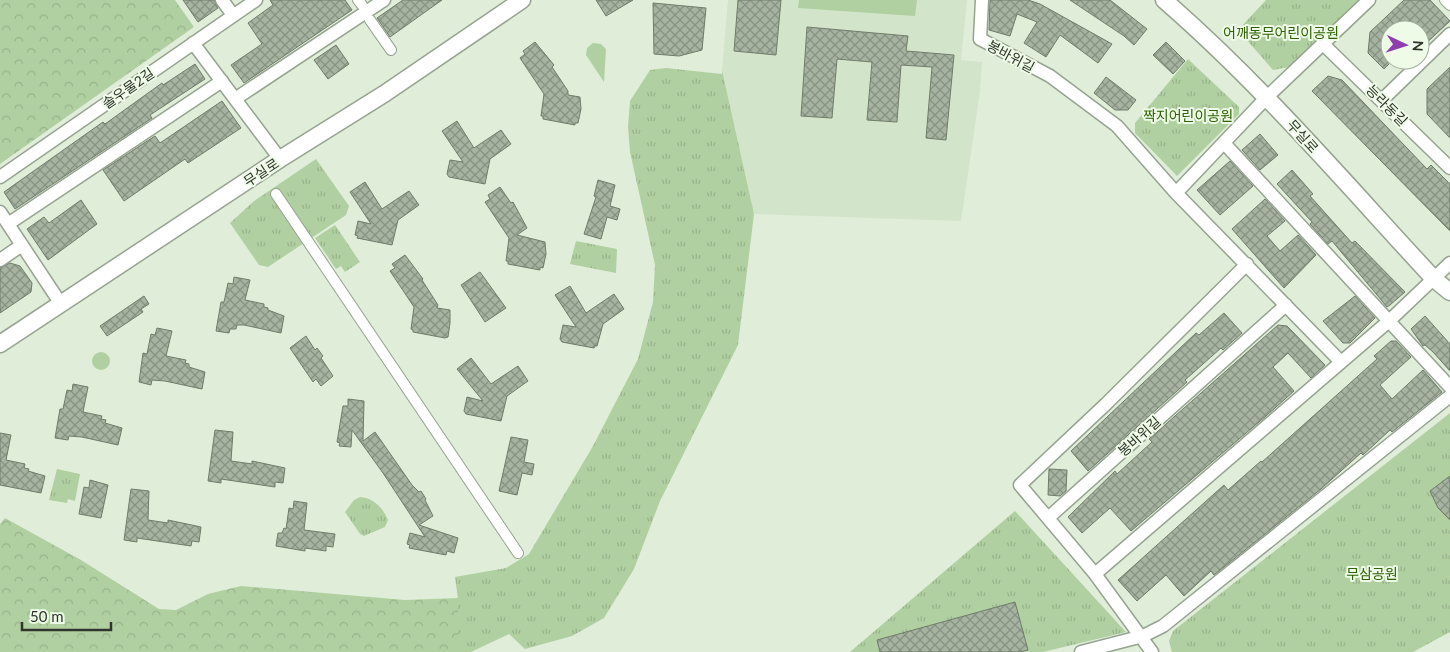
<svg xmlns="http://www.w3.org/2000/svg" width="1450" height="652" font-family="Lato,'Noto Sans KR',sans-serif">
<defs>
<pattern id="forest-crowns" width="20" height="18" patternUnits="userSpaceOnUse" patternTransform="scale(1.25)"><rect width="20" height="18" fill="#b0d0a1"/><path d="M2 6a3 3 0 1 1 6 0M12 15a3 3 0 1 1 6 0" fill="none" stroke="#98b38b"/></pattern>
<pattern id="park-tufts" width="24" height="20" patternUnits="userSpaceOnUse" patternTransform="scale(1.25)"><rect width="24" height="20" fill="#b0d0a1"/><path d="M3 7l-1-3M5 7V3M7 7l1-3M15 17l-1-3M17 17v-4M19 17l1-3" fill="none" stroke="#98b38b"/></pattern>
<pattern id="building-cross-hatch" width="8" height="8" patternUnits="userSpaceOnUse" patternTransform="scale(1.25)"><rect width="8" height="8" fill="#a6b3a0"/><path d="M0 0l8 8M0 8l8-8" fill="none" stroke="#889283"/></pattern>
</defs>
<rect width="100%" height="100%" fill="#e0eed9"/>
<path fill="#d2e4c9" d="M728,0H967L961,60L982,62L980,91L961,221L754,214L722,70Z"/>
<path fill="#b0d0a1" d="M799,0H917L915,16L798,8Z
M593,43L601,44L606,49L604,82L586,55L587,48Z
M92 361a9 9 0 1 1 18 0a9 9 0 1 1-18 0Z"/>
<path fill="url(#forest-crowns)" d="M0,0H175L194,27L0,164Z
M5,518L81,560L159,609L176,610L208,594L241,586L405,600L459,598L458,652H0V524Z"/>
<path fill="url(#park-tufts)" d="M1266,0H1360L1289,67L1273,70L1238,30Z
M1188,59L1239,107V114L1177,176L1135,133V123Z
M666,68L722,74V70L754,214L738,345L660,501L634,569L604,618L572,636L525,649L509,634L471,652H458V599L455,577L506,568L529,554L593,446L638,359L653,302L655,265L630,152L628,127L630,101L650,70Z
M316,159L349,206L346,215L268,267L259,265L230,223L254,201Z
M335,225L360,262L345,272L341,266L336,269L315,238Z
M576,241L617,249L616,273L570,264Z
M1450,413V632L1413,652H1172L1169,641L1173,631Z
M57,469L80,474L75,501L68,499L67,503L49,500Z
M360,497C374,498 383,508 388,520L385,527L364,536L360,534L345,512L354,500Z
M1015,511L1126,632L1043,652H850Z"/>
<path fill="url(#building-cross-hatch)" stroke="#6f7c6a" d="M183,0H214L218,8L198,22Z
M270,0H345L352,10L244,83L231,65L262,44L248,23L273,5Z
M403,0H442L390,37L377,18Z
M596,0H633L606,16Z
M738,0H781L776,55L734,51Z
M990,0H1028L1040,4L1112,44L1098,63L1060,35L1046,57L1024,43L1037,22L1017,14L1010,36L989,30Z
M1070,0H1110L1147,29L1134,45L1124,36Z
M1404,0H1430L1450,21L1420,49V30H1390V63L1384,69L1368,53L1370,32Z
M653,3L706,8L702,50L679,56L654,54Z
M807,27L908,36L906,51L954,55L946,140L926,138L932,67L901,65L897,122L867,120L872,62L837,59L832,118L801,116Z
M535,42L554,65L552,67L568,91V95L580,97L581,109L578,123H575V125L543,119V116H541L544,94L520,58L525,54L523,51Z
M1166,42L1185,61L1173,74L1153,55Z
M336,45L349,64L328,79L314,60Z
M195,64L205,79L150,115L152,118L15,209L4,192L103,122L105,124L162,83L163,85Z
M1450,67V138L1427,114V89Z
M1328,76L1342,80L1427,169L1431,165L1450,184V231L1312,91Z
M1106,77L1136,100L1128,110H1115L1094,93Z
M222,101L241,128L188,163L185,159L124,201L103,170L155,136L160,143Z
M457,121L474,148L501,130L511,144L490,159L485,184L449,177L447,174L450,160L463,162L442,131Z
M1260,134L1278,155L1260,170L1242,150Z
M1230,161L1253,186L1220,215L1197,190Z
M1292,170L1313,194L1310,196L1352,243L1355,241L1405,292L1390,305L1387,307L1332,241L1328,244L1310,224L1312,222L1277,184Z
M598,180L615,185L610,206L620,209L617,220L607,217L601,239L584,234L596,197L594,196Z
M365,182L382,209L409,191L419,205L398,220L392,245L357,238L358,236L355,235L358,221L371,224L350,192Z
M500,187L511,203L513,202L527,228L517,235L545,242L546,254L543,268L540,267V270L508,264V261H506L509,238L485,202L490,199L488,195Z
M1265,199L1285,221L1267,236L1280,251L1298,235L1316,255L1284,288L1232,229Z
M81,200L97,224L48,260L27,229L44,217L49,223Z
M405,255L423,279L422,280L438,305L437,308L450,310V323L448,337L445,338L413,332V330L411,329L414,307L390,271L395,268L392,264Z
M10,263L20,266L32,283L31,292L0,313V268Z
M480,272L506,308L485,322L461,285Z
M234,277L250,280L245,300L264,304V307L268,308V310L284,316L281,333L244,325H237L236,329H230L229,333L216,331L221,302H224L228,283L233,284Z
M570,286L586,313L614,294L624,309L603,324L597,346H595L594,348L562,342L560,339L563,325L576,327L555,295Z
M144,296L149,304L141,309L143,312L107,336L100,326Z
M1355,296L1375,318L1350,343H1343L1323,321Z
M1224,313L1242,333L1223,350L1221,348L1185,380L1187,382L1088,471L1071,451L1196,333L1199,335Z
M1425,316L1450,344V371L1433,352L1425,345L1423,346L1411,329Z
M1278,325L1287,326L1325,365L1311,378L1288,353L1273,367L1294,391L1266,416L1131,531L1110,508L1082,533L1068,517L1115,471L1117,474L1152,442L1149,439Z
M157,328L172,331L166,356L186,360L185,363L189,364V367L205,372L202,389L165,381L152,380L151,385L139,382L143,353L147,354L151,334L155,335Z
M306,336L315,350L317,348L323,356L321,358L333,376L321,386L316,379L313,382L290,348Z
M1391,341H1396L1411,357L1380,385L1392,399L1423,370L1442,392L1392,432L1390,430L1363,455L1361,453L1321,489L1214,575L1211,571L1184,596L1166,575L1137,601L1118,580L1224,485L1228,490L1261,461L1262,462L1377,359L1374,356Z
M471,358L491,384L518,366L528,381L507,396L501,421L466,414L464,411L467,397L483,401L457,369Z
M73,384L88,387L83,412L102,416L101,419L106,420L105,423L122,428L118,445L82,437L69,436L68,440L55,438L60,409H63L67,390L72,391Z
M348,399L364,401L363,441L375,432L412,485L419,492L421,491L426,499L425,500L433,516L419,525L458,538L454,553L447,551L446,555L409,548L410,545L407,544L410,533L425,537L383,473L352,430L351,447L339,446L340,443L337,442L343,406H348Z
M215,430L233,432L231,461L252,464V461L285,468L283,483L275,482V487L221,479V483L208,481Z
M0,433L11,435L6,460L25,464L24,468L29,469L28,471L45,476L41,493L0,485Z
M511,437L528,440L524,462L534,464L532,475L522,473L517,495L499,491Z
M1049,469L1067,470L1066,491L1060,496L1048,495Z
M1450,476V520L1438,508L1430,491Z
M90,480L108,485L101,518L79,514L84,487L89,488Z
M131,489L149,491L148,520L168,523V520L201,527L199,542L192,541L191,546L137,538V542L124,540Z
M294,501L307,503L304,530L335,534L333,547L326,546V551L305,548V551L276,546L278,533H282L284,528L286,529L289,508L293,509Z
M1015,602L1028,650L1020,652H880L877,640Z"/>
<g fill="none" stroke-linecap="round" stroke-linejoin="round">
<g stroke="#96a390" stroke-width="12">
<path id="pedestrian" d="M358,0L362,5
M1445,0L1450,5
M370,20L391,50
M276,194L518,553"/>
</g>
<g stroke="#96a390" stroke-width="15">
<path id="minor" d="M222,0L233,15
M982,0L980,39L1050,76L1117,126L1176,193L1341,362
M193,43L280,159
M1323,44L1450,168
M235,99L384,0
M1382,100L1450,34
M1224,143L1450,387
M0,177L256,0
M1176,193L1267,97L1369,0
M0,212L61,304
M8,224L222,81
M0,260L22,245
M1048,518L1286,305
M1095,574L1389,321L1450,263
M1081,652L1143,636L1163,626L1450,396
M1152,652L1095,574L1020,485L1106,404L1247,264"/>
</g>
<g stroke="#96a390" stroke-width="19">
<path id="tertiary" d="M1164,0C1262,85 1346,184 1434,279L1450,292
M0,344L280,159L384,94L522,0"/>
</g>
<use href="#pedestrian" stroke="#fff" stroke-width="10"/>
<use href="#minor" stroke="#fff" stroke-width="12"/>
<use href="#tertiary" stroke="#fff" stroke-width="16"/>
</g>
<g text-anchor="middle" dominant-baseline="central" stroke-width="4" stroke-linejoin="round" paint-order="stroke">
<g font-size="14" fill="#2f6203" stroke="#edfbe7">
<text x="1281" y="32">어깨동무어린이공원</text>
<text x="1188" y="115">짝지어린이공원</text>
<text x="1372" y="573">무삼공원</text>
</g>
<g font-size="14" fill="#30352d" stroke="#edfbe7">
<text transform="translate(1011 56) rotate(28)">봉바위길</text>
<text transform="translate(128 88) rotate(-35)">솔우물2길</text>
<text transform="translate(1387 105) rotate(45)">능라동길</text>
<text transform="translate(1303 136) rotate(48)">무실로</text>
<text transform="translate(261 172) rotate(-33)">무실로</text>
<text transform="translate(1139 436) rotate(-42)">봉바위길</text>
</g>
</g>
<g transform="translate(1405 45) rotate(94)"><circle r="24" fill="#edfbe7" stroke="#a1ac9d"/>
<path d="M0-4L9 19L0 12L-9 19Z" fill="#8f3eae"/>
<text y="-8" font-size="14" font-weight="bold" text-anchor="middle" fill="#30352d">N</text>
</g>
<path d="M22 622v8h89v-8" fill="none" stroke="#30352d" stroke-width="2.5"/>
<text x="30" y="622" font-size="15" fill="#30352d" stroke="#edfbe7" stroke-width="4" paint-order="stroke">50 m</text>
</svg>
